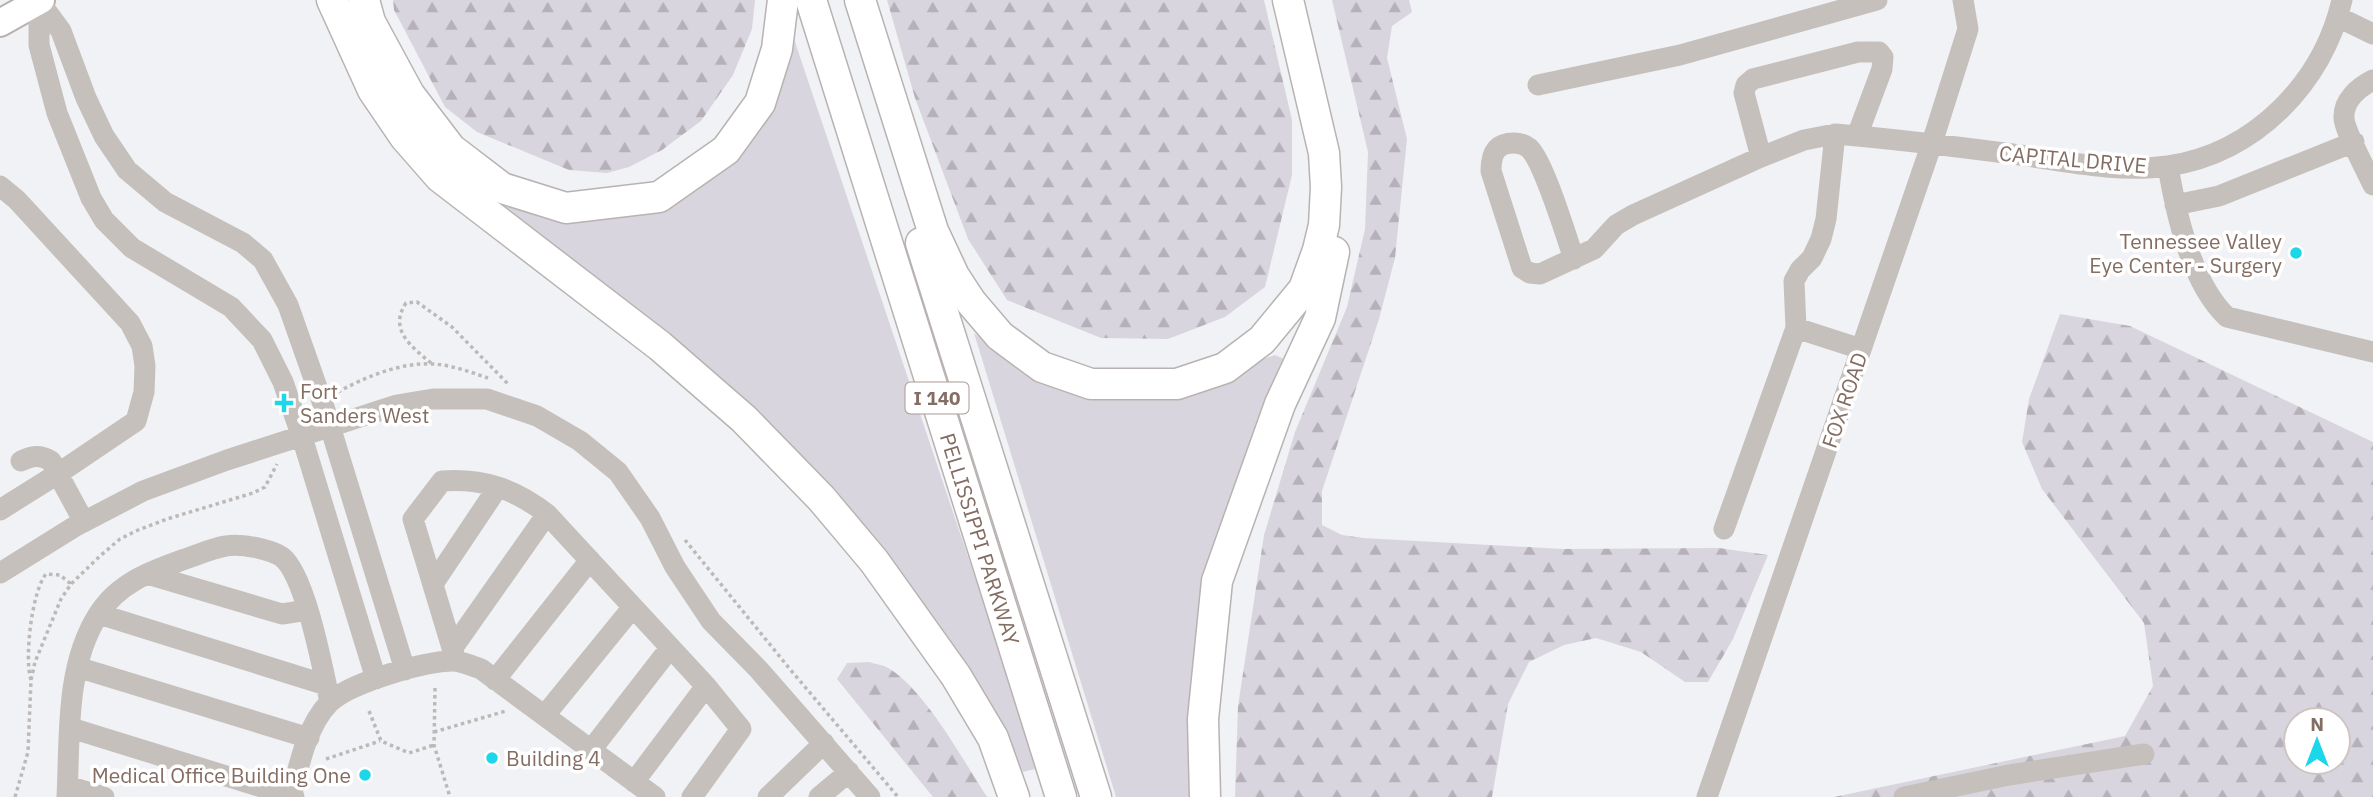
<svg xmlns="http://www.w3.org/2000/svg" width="2373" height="797" font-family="'IBM Plex Sans',sans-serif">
<defs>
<pattern id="forest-firs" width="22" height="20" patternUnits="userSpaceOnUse" patternTransform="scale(1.75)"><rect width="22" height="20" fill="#d9d5df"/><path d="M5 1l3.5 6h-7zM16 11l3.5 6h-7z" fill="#b6b1b8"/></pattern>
</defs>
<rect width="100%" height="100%" fill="#f1f2f5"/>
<path fill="#d9d5df" d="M793,36L1039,768L1023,772L965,672L861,525L469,188L583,216L709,169Z
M974,333L1038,379L1174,394L1266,358L1275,355L1284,359L1211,595L1198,797H1116Z"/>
<path fill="url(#forest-firs)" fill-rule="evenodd" d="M393,0H755L752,29L733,75L701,121L662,150L629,167L607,173L569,170L477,132L445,107L394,10Z
M887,0H1264L1292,120V175L1265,287L1225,317L1168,339L1101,338L1007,300L968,239L915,98Z
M1332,0H1409L1412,12L1392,26L1387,58L1407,139L1395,258L1379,319L1322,491V525L1342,535L1363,538L1563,549L1719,548L1768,555L1733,639L1708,682H1685L1641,652L1596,638L1564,645L1529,662L1508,704L1492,797H1235L1238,706L1264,535L1295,432L1347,307L1365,229L1368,152Z
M2060,314L2130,326L2373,442V797H1834L2125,736L2153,686L2144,623L2042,489L2022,442L2029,399ZM2296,720H2338V762H2296Z
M869,662C875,664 884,665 890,669C926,692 963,760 987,797H933L837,679L847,663Z"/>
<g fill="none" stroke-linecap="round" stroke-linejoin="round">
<g stroke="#b8b2af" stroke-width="30">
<path id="major" d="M0,23L41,0"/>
</g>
<g stroke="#b8b3b1" stroke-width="33">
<g id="highway">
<path d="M332,0L373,90L405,137L440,177L660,346L744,419L821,498L874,561L956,676L993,738L1014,797"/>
<path d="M364,0L370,22L409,94L451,149L502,188L566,208L659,197L726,150L760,103L777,49L783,0"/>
<path id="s1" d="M811,0L1061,797"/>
<path d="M860,0L933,231L954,276L971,302L1000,336L1042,367L1091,384H1177L1225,368L1262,340L1304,289L1318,250L1324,225L1326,187L1324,153L1288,0"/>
<path d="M921,243L1096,797"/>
<path d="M1205,797L1203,719L1217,581L1280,404L1320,318L1334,252"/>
</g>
</g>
<path stroke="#bdb9b7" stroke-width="3.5" stroke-dasharray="3.5 3.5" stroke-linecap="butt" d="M431,363C412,347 388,330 406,303L417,302L452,327L509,385
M338,392C365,377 401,362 433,364C452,365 470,372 488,378
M685,540L789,668L898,797
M31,680C24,658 32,591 46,574L60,575L71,584
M435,688L434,745L450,797
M369,711L381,741L409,753L434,745
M434,732L506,711
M326,759L380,741
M15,797L28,752L31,680L35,662L61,599L71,584L100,556L120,539L136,531L167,519L253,493L265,487L277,464"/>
<path stroke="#c6c0bd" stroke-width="21" d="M39,0V45L57,113L91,198L104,220L132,248L231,307L262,340L283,382L302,437L376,679
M39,1L61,31L86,98L104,136L127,170L165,202L243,243L263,260L288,305L325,410L405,670
M2338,17L2373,34
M2373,80C2359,87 2343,100 2344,118C2344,129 2367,172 2373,185
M1538,85L1680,55L1877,0
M1835,134L1804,140L1761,157L1744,93L1746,85L1753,79L1858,52H1879L1883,57L1882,69L1857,136
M2168,166C2176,214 2191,283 2227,317L2373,352
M0,186L17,200L130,323L142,346L145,366L144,392L136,421L59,473L0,510
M2175,205L2219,196L2354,142
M1574,259C1566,236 1544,162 1529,148C1524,144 1520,143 1514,143C1495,143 1491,155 1491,171L1522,268L1530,273L1540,274L1594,249L1616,225L1633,215L1761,157
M1861,349L1796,328L1794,281L1800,270L1812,258L1821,239L1826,219L1835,134C1897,139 1959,147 2020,155C2068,162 2120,173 2168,166C2255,153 2323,83 2342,0
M21,461C32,456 39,454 51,461L84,522
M1724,529L1796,328
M0,573L74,527L143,491L227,460L397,405L433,399H487L537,416L580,441L618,472L650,518L675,567L711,621L759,670L870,797
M147,574L282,614L308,610
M433,584L498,487
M99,614L326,685
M452,649L547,514
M456,661L413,519L442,481C483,478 515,489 547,514L706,686L741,729L692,797
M77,667L309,738
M495,680L590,560
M545,715L633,607
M71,728L294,797
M591,750L670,648
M634,782L706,686
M68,786L104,797
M67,797C70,738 65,667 98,615C118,583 151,571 185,559C198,555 212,548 226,546C240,543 270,549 282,557C306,576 323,671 330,702
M291,797C299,766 306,727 329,703C349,683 427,660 455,661C463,662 473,666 481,669L655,797
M768,797L824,743
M819,797L849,772
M1707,797L1932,143L1968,29L1963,0
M1904,797L2009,775L2144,754"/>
<use href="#major" stroke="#fff" stroke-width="26"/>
<use href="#highway" stroke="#fff" stroke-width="30"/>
</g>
<g fill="#1cd7ea" stroke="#fff" stroke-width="2.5">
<circle cx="2296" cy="253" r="7"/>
<path d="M280.5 392.5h7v7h7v7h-7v7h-7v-7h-7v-7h7z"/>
<circle cx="492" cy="758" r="7"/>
<circle cx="365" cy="775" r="7"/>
</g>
<g text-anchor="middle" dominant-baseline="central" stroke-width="7" stroke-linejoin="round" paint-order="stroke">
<rect fill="#fff" stroke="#a99992" stroke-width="2" x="905.5" y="382.5" width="63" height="31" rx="5"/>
<g font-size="19" font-weight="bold" fill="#846d63">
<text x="937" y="398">I 140</text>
</g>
<g font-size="21" fill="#846d63" stroke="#fff">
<text transform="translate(2073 159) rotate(5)">CAPITAL DRIVE</text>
<text transform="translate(1844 400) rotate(-71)">FOX ROAD</text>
<text stroke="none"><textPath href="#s1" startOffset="565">PELLISSIPPI PARKWAY</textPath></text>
</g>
<g font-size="21" fill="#846d63" stroke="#fff" text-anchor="end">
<text x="2282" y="241">Tennessee Valley<tspan x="2282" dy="24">Eye Center - Surgery</tspan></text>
<text x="300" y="391" text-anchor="start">Fort<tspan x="300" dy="24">Sanders West</tspan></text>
<text x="506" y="758" text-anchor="start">Building 4</text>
<text x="351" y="775">Medical Office Building One</text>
</g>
</g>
<g transform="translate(2317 741)"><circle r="33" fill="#ffffff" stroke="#cec5c1" stroke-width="2"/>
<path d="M0-5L12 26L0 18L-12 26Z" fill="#1cd7ea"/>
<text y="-10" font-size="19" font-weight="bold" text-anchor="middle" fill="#846d63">N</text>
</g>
</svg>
